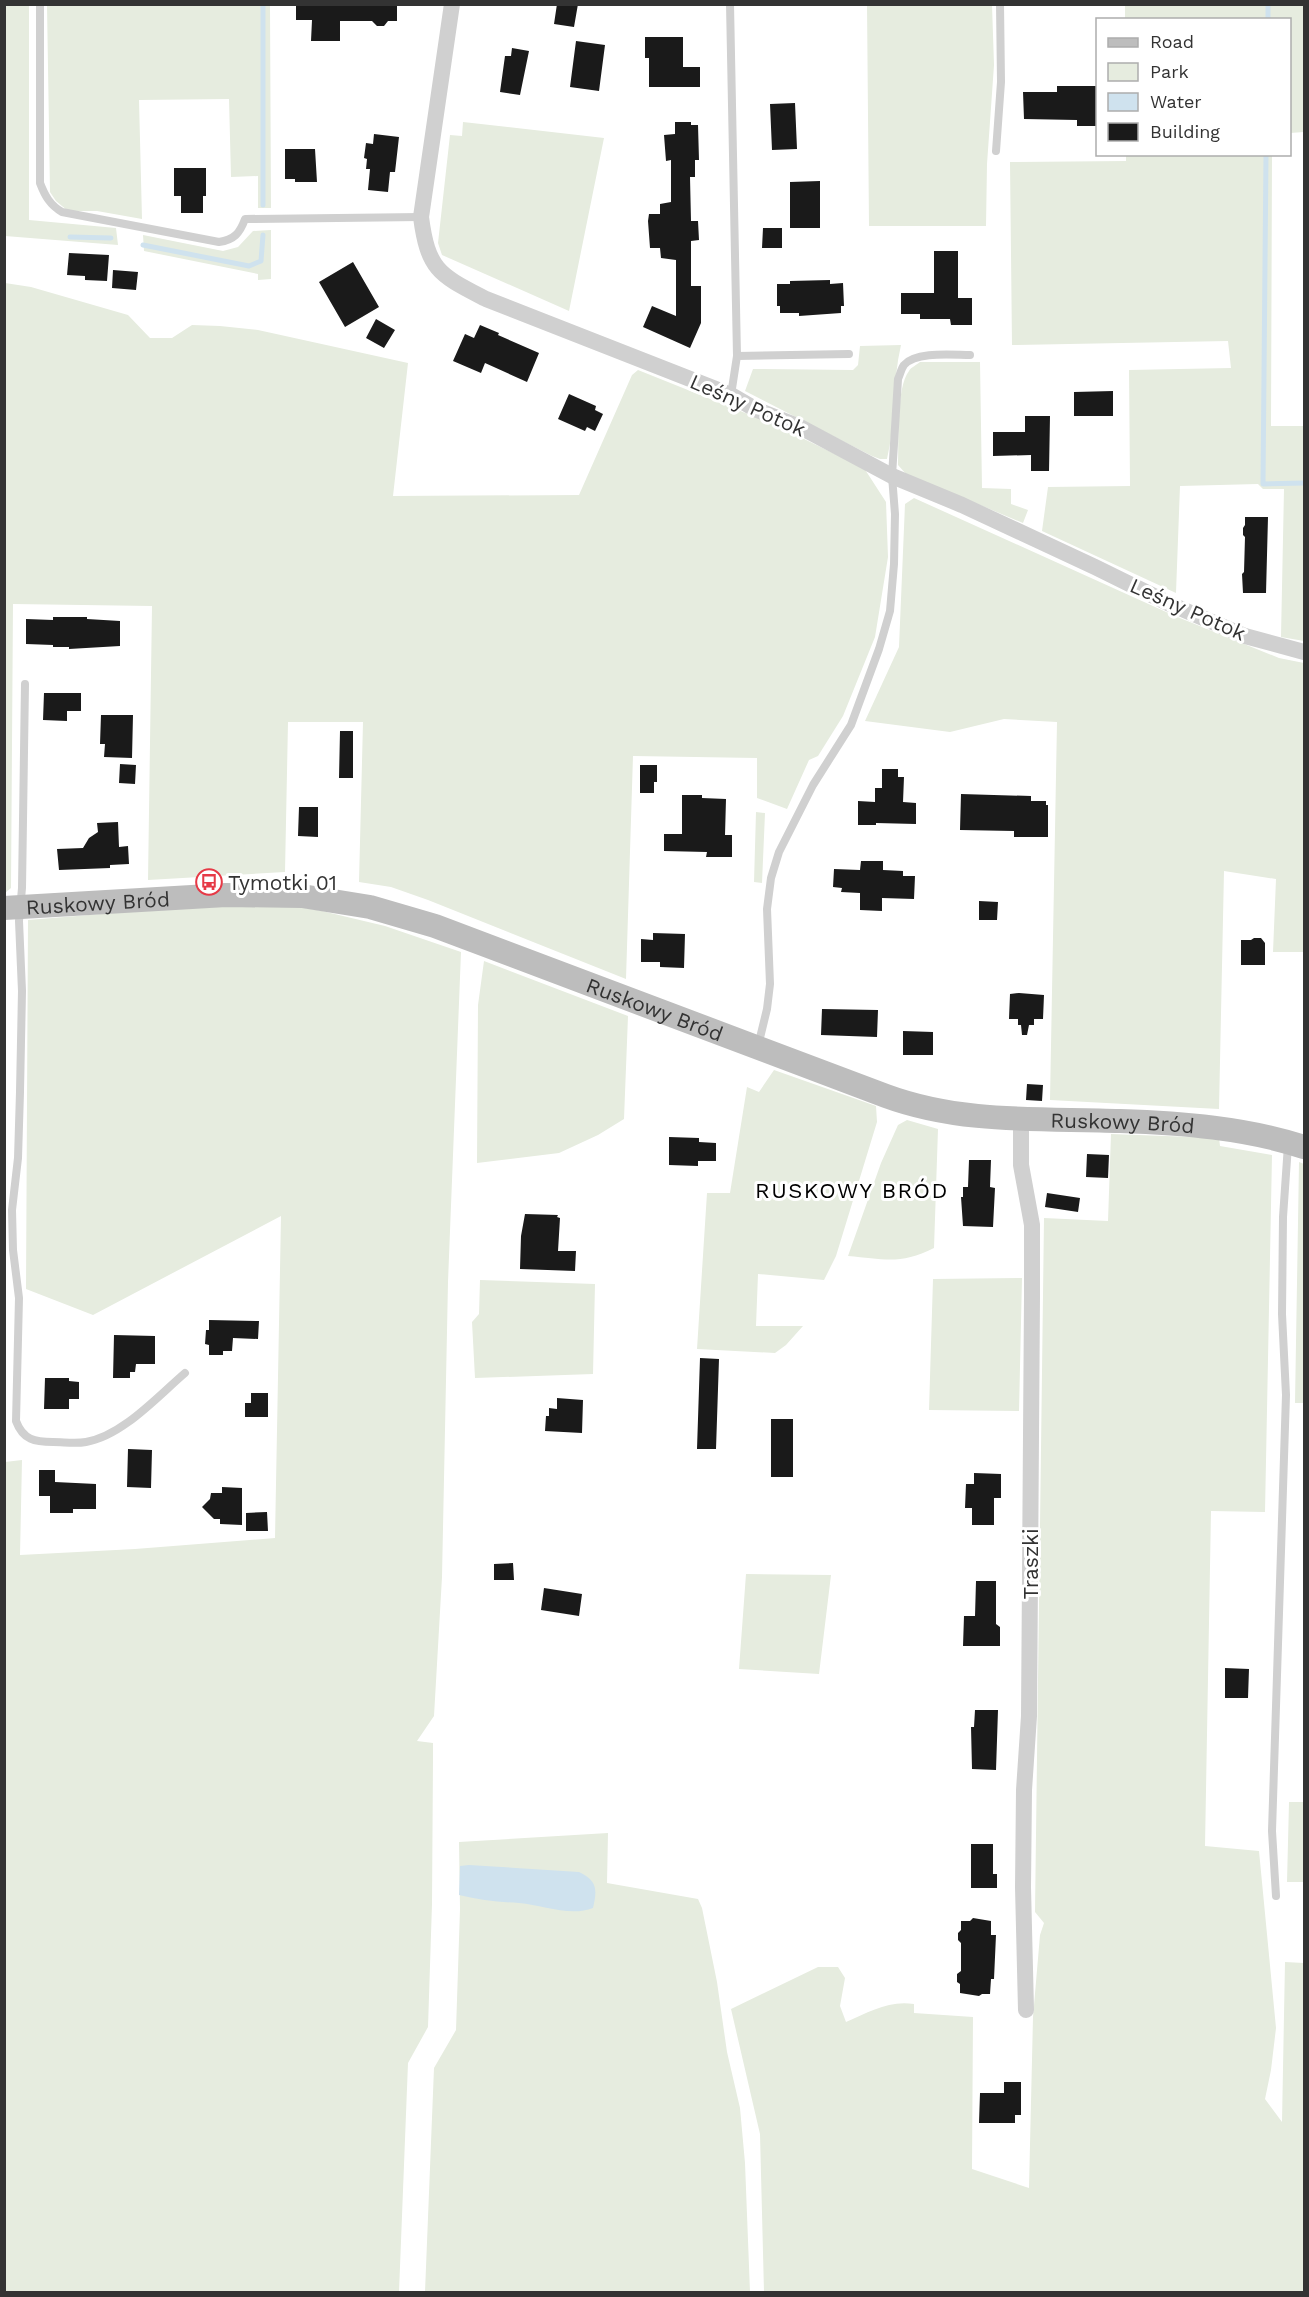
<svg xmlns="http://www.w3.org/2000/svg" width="1309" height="2297" font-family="'Work Sans',sans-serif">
<rect width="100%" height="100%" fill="#fff"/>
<path fill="#e6ecdf" d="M4,5H29V220L116,228L118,245L5,236Z
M47,5H270L271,208H258V176L231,177L229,99L139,100L142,219L97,211H68L56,201L50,192Z
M867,5H992L994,65L987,164L986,226H869Z
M1125,5H1304V132L1290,133V20L1125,19Z
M463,122L604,138L569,311L442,255L438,243L450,135L462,136Z
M1126,155H1272L1271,426H1304V641L1281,637L1284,489H1263L1258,484L1180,486L1176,593L1042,531L1048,487L1130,486L1129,370L1231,368L1228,341L1012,345L1010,162L1126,161Z
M271,230V279L258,280V274L144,251L143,235L223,251L238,247L253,231Z
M5,283L31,287L128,315L150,338H172L192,325L220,326L258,330L408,363L393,496L579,495L632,375L638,370L773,424L864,468L886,502L888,557L875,637L843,716L818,756L809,760L787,809L757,798V758L633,756L626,979L428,900L391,887L359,882L363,722H288L285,872L148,880L152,606L13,604L11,888L5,893Z
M901,345C892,383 896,422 887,459H880L872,456L745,391L753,369L853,370L858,365L860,346Z
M920,362H980L982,488L1011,489V504L1028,510L1023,523L906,474L898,465C899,443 896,387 909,371C911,367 917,365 920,362Z
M914,498L1175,616L1279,658L1304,663V952H1273L1276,879L1224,871L1219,1109L1050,1100L1057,722L1004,719L950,732L865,721L899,647L905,504Z
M756,812L765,813L762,883L754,882Z
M283,904L322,911L385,926L461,952L448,1282L442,1577L434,1716L417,1741L433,1743V1759L432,1904L428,2027L408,2063L399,2292H5V1462L22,1460L20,1555L135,1549L275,1538L281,1216L93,1315L26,1289L28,920L150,910Z
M484,961L628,1016L624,1119L598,1135L559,1153L477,1163L478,1005Z
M774,1070L876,1106L877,1122L836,1256L824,1280L758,1274L756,1326H803L786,1345L775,1353L697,1349L707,1193H730L747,1087L759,1092Z
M907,1120L938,1129L934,1248C901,1265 884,1259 848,1256L881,1163L898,1125Z
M1111,1134L1219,1138L1220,1146L1272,1155L1265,1512L1211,1511L1205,1846L1259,1851L1276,2028L1271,2070L1265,2099L1282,2122L1285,1962L1304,1963V2292H764L760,2134L731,2009L818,1967H838L845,1978L840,2006L846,2022C869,2012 889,2000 914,2004V2013L973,2017L972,2169L1029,2188L1033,2017L1040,1935L1044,1923L1035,1912L1044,1218L1108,1221Z
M1299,1162L1304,1164V1403H1295Z
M1022,1278L1019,1411L929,1410L933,1279Z
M480,1280L595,1284L593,1374L475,1378L472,1322L479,1314Z
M746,1574L831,1575L819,1674L739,1669Z
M1289,1802H1304V1882H1287Z
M608,1833L607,1883L698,1899L702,1908L717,1982L727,2052L740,2108L745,2163L750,2292H425L434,2068L456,2030L460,1909L459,1842Z"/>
<path fill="#cfe2ee" d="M469,1865L579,1872C598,1881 597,1890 593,1908C570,1917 543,1905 519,1903C499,1902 479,1900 459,1895L460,1866Z"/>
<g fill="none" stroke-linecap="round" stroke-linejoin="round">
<path stroke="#cfe2ee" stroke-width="5" d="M1268,20V4
M1266,154L1263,484L1304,483
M263,205V4
M70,237L111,238
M143,245L249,266L261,261L263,235"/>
</g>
<path fill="#1a1a1a" d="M296,4H397V21H388L384,26H377L372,21H340V41H311L312,20H296Z
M557,4H578L574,27L554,24Z
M645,37H683V67H700V87H649V58H645Z
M576,41L605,45L599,91L570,87Z
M512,48L529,51L520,95L500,92L505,56H511Z
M1057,86H1098V126H1077V120L1024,119L1023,92H1057Z
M795,103L797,149L772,150L770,104Z
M675,122H691V125H698L699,160H695V177H690L691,221H698L699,240L691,241V286H701V323L690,348L643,327L652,306L676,316V260L661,258L660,248H650L648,221L649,214H660V204L671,202V160L666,161L664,135L675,134Z
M374,134L399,137L395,172H390L388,192L368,190L370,169H366L367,159L364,158L366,143L373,144Z
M285,149H315L317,182H295V179H285Z
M174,168H206V196H203V213H181V196H174Z
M820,181V228H790V182Z
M763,228H782V248H762Z
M934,251H958V298H972V325H951L950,319H920V314H901V293H934Z
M69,253L109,255L107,281L85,280V276L67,275Z
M353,262L379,307L345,327L319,282Z
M113,270L138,272L136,290L112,288Z
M830,280V284L843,283L844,306H841V313L799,316V313H780V306H777V284H790V281Z
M376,319L395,330L384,348L366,338Z
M480,325L499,333L498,335L539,353L527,382L485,363L481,373L453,361L465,334L474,338Z
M1113,391V416H1074V392Z
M569,394L596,406L595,410L603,414L595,431L587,427L585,431L558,419Z
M1025,416H1050L1049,471H1031V455L993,456V432H1025Z
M1245,517H1268L1266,593H1243L1242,574L1244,572L1245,537L1243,535V528L1245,525Z
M53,617H87V619L120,621V646L69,649V647H53V645L26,644V619L53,620Z
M44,693H81V711H67V721L43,720Z
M101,715H133L132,758L104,757L105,744H100Z
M340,731H353V778H339Z
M120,764L136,765L135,784L119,783Z
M640,765H657V782H654V793H640Z
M882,769H898V777H904L903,802L916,803V824L876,823V825H858V801L875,802V788H882Z
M961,794L1031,796V801H1046V805H1048V837H1014V831L960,830Z
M682,795H702V798L726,799L725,835H732V857H706L707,852L664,851V834H682Z
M299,807H318V837L298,836Z
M118,822L119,847L128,846L129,864L110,865V868L59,870L57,849L83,848L89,838L98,832L97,823Z
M861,861H883V870L903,871V876H915L914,899L882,898V911L860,910V893L841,892L842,888L833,887L834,869L860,870Z
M979,901L998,902L997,920H979Z
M653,933L685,934L684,968L660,967V962H641V939L653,940Z
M1254,938H1261L1265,943V965H1241V940H1251Z
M1019,993L1044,995L1043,1019H1034V1025H1029L1027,1035H1022L1021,1025H1018V1019H1009L1010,994Z
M822,1009L878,1010L877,1037L821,1035Z
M903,1031L933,1032V1055H903Z
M1027,1084L1043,1085L1042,1101L1026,1100Z
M669,1137L699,1138V1142L716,1143V1161H698V1166L669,1165Z
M1087,1154L1109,1155L1108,1178L1086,1177Z
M969,1160H991L990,1187L995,1188L993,1227L963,1226L961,1197H963V1187H968Z
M1047,1193L1080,1198L1078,1212L1045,1207Z
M525,1214L558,1215L557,1217L560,1218L558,1251H576L575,1271L520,1269L521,1236Z
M209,1320L259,1321L258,1339L233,1338L232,1351H223V1355H209V1345L205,1344L206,1330H209Z
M114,1335L155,1336V1364H136L135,1372H130V1378H113Z
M700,1358L719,1359L716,1449H697Z
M45,1378H69V1381L79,1382V1399H69V1409H44Z
M251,1393H268V1417H245V1403H251Z
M557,1398L583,1400L582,1433L545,1431L546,1416H549V1408L557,1409Z
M771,1419H793V1477H771Z
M128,1449L152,1450L151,1488L127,1487Z
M39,1470H55V1482L96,1484V1509H73V1513H50V1496H39Z
M974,1473L1001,1474V1498H994V1525H972V1508H965L966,1484H974Z
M222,1487L242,1488V1525L220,1524V1519H214L202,1507L210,1499L211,1493H222Z
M267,1512L268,1531H246V1513Z
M513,1563L514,1580H494V1564Z
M976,1581H996V1624L1000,1627V1646H963L964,1616H975Z
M544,1588L582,1594L579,1616L541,1610Z
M1225,1668L1249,1669L1248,1698H1225Z
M975,1710H998L996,1770L972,1769L971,1727H974Z
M971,1844H993V1874H997V1888H971Z
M973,1918L991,1921V1935H996L994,1979H991L990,1994H982L979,1996L960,1993V1984L957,1982V1974L961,1971V1943L958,1940V1933L961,1930V1921H970Z
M1004,2082H1021V2115H1015V2123H979L980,2093H1004Z"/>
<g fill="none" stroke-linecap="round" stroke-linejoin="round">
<path stroke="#d0d0d0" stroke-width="8" d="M40,4V183C45,196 50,205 62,212L219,242C234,240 240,233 245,219L421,217
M730,4L737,356L731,395
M996,151L1001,82L1000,4
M737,356L849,354
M25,684L22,888L19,921L22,991L20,1092L18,1158L12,1210L13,1250L19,1298L16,1421C23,1440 35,1442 53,1442C64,1442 75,1444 86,1442C122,1436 157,1397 185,1373
M758,1046L767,1009L770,984L767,909L771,878L779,852L813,785L851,725L879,649L890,611L894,564L895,514L892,476L898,379C900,375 901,369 904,365C916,351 953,355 970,355
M1276,1896L1272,1831L1286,1395L1282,1314L1283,1217L1288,1145"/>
<path stroke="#d0d0d0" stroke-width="16" d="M452,4L421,217C428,271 440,275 486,299L731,395L755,409L802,428L892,476L962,505L1095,567L1170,604L1245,636L1304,652
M1021,1119V1165L1032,1225V1296L1029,1716L1024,1790L1023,1887L1026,2010"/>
<path stroke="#bdbdbd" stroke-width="24" id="s1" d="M4,908L226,895L302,896L370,907L435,926L886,1096C962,1124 1041,1118 1120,1121C1182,1123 1246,1128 1304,1147"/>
</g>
<defs>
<g id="bus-ring" transform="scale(1.35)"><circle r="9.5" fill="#fff" stroke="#e63946" stroke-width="1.5"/><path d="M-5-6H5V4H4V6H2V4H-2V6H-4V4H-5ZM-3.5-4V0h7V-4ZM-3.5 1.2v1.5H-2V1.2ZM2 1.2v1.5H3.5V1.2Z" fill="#e63946"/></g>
</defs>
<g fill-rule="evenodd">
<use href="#bus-ring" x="209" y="882"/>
</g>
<g text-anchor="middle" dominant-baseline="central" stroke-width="6" stroke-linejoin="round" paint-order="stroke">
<g font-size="21" fill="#333" stroke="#fff">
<text transform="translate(748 405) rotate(24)">Leśny Potok</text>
<text transform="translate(1188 609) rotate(24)">Leśny Potok</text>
<text stroke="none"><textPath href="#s1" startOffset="94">Ruskowy Bród</textPath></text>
<text stroke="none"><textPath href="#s1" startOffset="670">Ruskowy Bród</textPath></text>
<text stroke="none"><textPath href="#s1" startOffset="1156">Ruskowy Bród</textPath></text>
<text transform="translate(1030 1564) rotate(-90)">Traszki</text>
</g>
<g font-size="21" fill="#333" stroke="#fff" text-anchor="start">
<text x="228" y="882">Tymotki 01</text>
</g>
<g font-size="22" letter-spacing="1.5" fill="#000" stroke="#fff">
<text x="852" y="1190">RUSKOWY BRÓD</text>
</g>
</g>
<rect width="1309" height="2297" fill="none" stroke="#333333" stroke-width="12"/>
<rect x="1096" y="18" width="195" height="138" fill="#ffffff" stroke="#adadad" stroke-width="1.5"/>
<rect x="1108" y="38" width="30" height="9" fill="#bdbdbd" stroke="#adadad" stroke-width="1.5"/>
<text x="1150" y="48" font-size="18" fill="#333333">Road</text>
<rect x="1108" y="63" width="30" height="18" fill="#e6ecdf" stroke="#adadad" stroke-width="1.5"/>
<text x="1150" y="78" font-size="18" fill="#333333">Park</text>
<rect x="1108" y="93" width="30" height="18" fill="#cfe2ee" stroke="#adadad" stroke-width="1.5"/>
<text x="1150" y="108" font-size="18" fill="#333333">Water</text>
<rect x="1108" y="123" width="30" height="18" fill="#1a1a1a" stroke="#adadad" stroke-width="1.5"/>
<text x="1150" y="138" font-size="18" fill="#333333">Building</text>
</svg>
